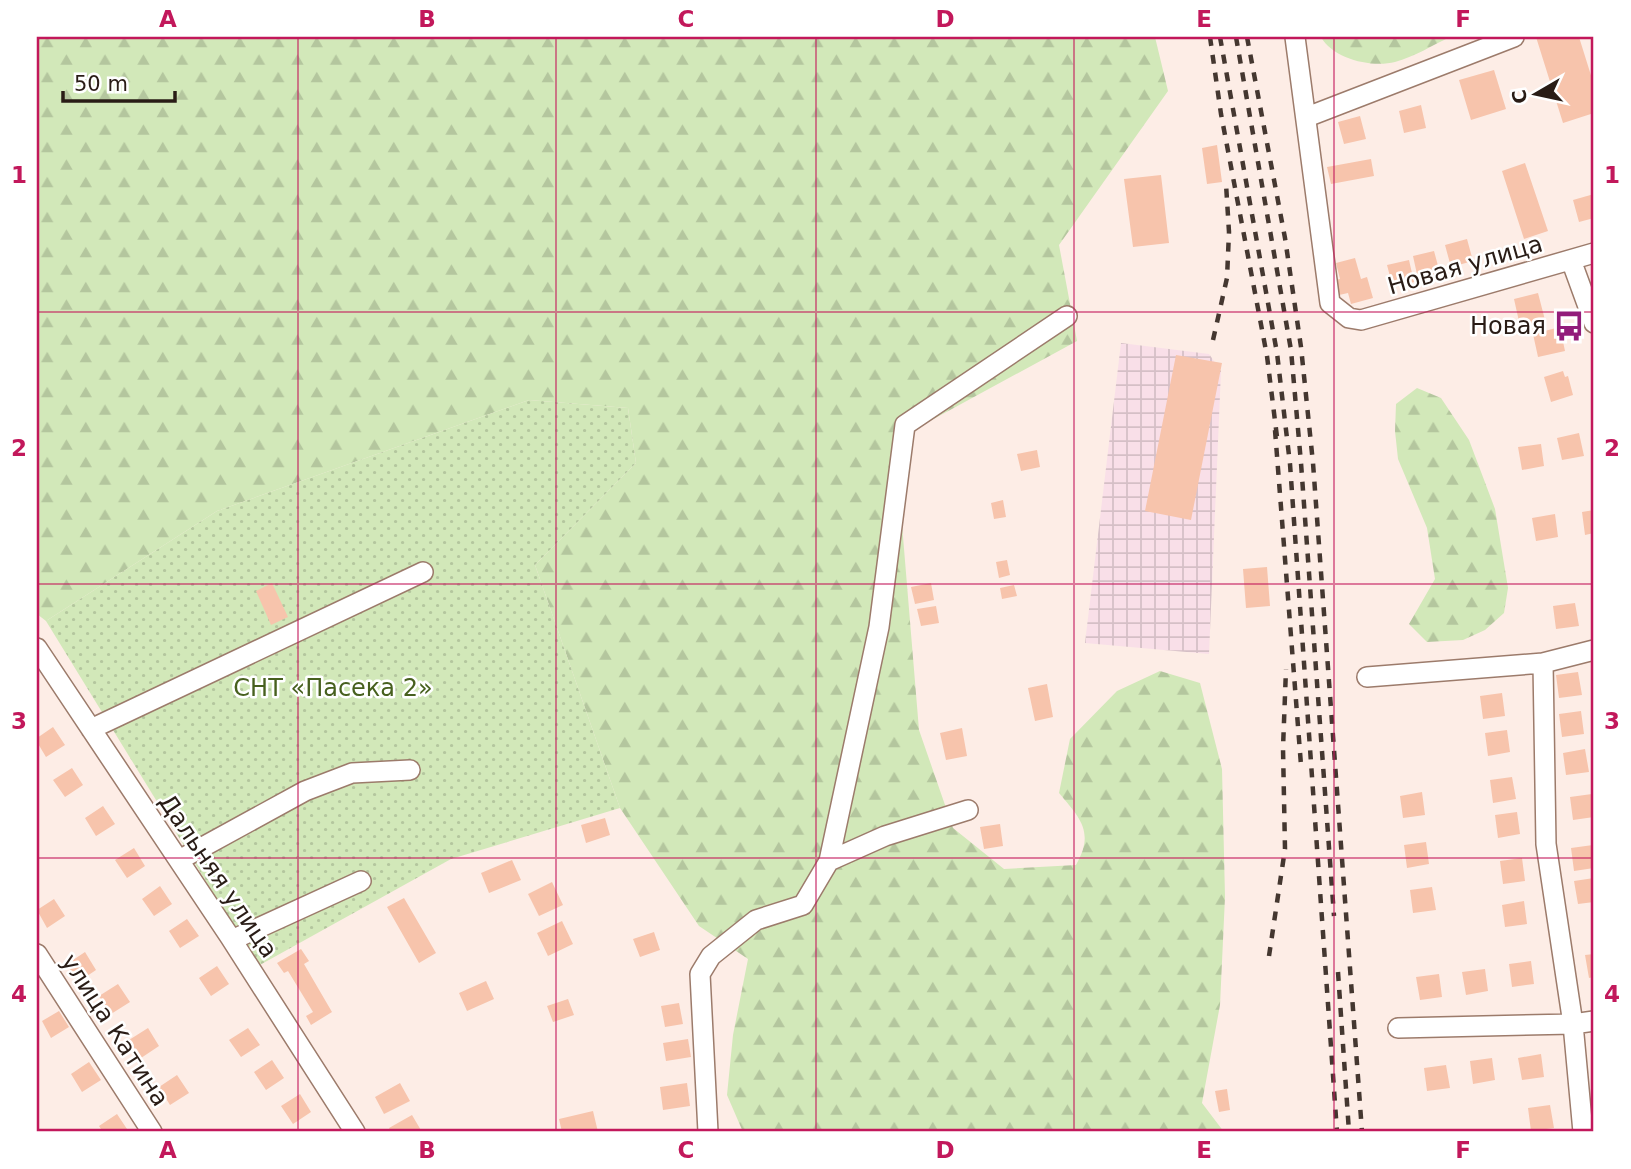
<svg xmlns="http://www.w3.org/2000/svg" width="1631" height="1169" font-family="'DejaVu Sans',sans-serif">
<defs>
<pattern id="industrial-grid" width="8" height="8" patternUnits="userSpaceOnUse" patternTransform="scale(1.75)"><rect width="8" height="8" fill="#f9dfe8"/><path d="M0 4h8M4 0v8" fill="none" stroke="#d5bfc6"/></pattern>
<pattern id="forest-firs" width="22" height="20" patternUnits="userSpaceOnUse" patternTransform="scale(1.75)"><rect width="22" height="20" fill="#d2e8b9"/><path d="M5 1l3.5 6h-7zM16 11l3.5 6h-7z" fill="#b4c69e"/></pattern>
<pattern id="garden-dots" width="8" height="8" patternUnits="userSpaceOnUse" patternTransform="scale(1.75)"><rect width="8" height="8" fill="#d2e8b9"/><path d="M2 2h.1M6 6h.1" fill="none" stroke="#b4c69e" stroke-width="1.8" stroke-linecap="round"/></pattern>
</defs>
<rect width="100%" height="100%" fill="#fdede6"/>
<path fill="url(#industrial-grid)" d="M1121,343L1209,354L1221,371L1209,654L1085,643Z"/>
<path fill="url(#forest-firs)" d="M37,37H1155L1168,91L1059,245L1077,341L895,440L919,730L953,828L1004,869L1076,865C1095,832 1080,818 1059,793L1070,739L1117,691L1160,671L1200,683L1222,769L1225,897L1220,1005L1202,1103L1224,1132H743L727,1095L733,1035L748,959L699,926L620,808L535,565L636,463L628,408L529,400L217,511L46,621L37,614Z
M1321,37H1450C1433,45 1414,57 1395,62C1372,68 1333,59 1321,37Z
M1417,388L1441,398L1469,440L1495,509L1508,588L1504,613L1485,630L1463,640L1427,642L1409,624L1435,579L1427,528L1398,459L1395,431L1396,404Z"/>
<path fill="url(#garden-dots)" d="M529,400L628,408L636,463L535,565L620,808L451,859L258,966L46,621L217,511Z"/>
<path fill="#f7c4ac" d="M1536,37H1579L1594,85V113L1563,123Z
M1494,70L1506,109L1471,120L1459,80Z
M1421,105L1426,128L1404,133L1399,111Z
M1360,116L1366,139L1344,144L1338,122Z
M1217,145L1222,182L1207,184L1202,148Z
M1371,159L1374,176L1331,184L1327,167Z
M1525,163L1548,231L1524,239L1502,171Z
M1161,175L1169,243L1133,247L1124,179Z
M1594,194V218L1579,222L1573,200Z
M1467,239L1473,261L1451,267L1445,245Z
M1434,251L1440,273L1418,279L1413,256Z
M1355,258L1361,279L1367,277L1373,298L1351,304L1348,293L1339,295L1335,280L1340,279L1336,263Z
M1409,260L1414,282L1393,288L1387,265Z
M1538,293L1545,320L1520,326L1514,299Z
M1560,327L1565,351L1538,357L1533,334Z
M1176,355L1222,363L1191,520L1145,511Z
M1563,371L1565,377L1568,376L1573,395L1551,402L1544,377Z
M1579,433L1584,456L1562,460L1557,438Z
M1541,444L1544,466L1522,470L1518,447Z
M1037,450L1040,467L1021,471L1017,454Z
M1003,500L1006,517L994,519L991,503Z
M1594,510V533L1585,535L1582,512Z
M1555,514L1558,537L1536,541L1532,518Z
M1007,560L1010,575L999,578L996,562Z
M1267,567L1270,606L1246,608L1243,569Z
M272,583L288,617L271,625L256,591Z
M931,583L934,600L915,604L911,587Z
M1014,585L1017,596L1002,599L1000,588Z
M1575,603L1579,626L1556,629L1553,606Z
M936,606L939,623L921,626L917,609Z
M1578,672L1582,695L1559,698L1556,675Z
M1047,684L1053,717L1035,721L1028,688Z
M1502,693L1505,716L1483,719L1480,696Z
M1581,711L1584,734L1562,737L1559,714Z
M53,727L65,745L46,757L37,742V738Z
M962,728L967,756L946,760L940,733Z
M1507,730L1510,752L1488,756L1485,733Z
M1585,749L1589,772L1566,775L1563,753Z
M72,768L83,785L65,797L53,780Z
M1512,777L1516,799L1493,803L1490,780Z
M1422,792L1425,815L1403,818L1400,796Z
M1592,794L1594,817L1573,820L1570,797Z
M103,806L115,824L96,836L85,818Z
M1517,812L1520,834L1498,838L1495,815Z
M605,818L610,835L586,843L581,825Z
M1000,824L1003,846L984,849L980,827Z
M1426,842L1429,864L1407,868L1404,845Z
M1593,845L1594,868L1574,871L1571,848Z
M134,848L145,866L127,878L115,860Z
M1522,858L1525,881L1503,884L1500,861Z
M512,860L521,880L489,893L481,873Z
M1594,878V902L1578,904L1574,881Z
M552,882L563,905L539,916L528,894Z
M160,886L172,904L154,916L142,899Z
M1432,887L1436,910L1413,913L1410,890Z
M404,898L436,953L419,963L387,907Z
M54,899L65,916L47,928L37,910Z
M1524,901L1527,924L1505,927L1502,905Z
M187,919L199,936L180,948L169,931Z
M562,921L573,944L548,956L537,933Z
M654,932L660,950L640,957L633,939Z
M301,949L309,961L304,964L332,1012L311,1025L306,1016L313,1012L288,971L284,973L277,963Z
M85,952L96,970L78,982L67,964Z
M1594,954V977L1589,978L1585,955Z
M1531,961L1534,984L1512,987L1509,964Z
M217,966L229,984L211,996L199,978Z
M1485,969L1488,991L1466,995L1462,972Z
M1439,974L1442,997L1420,1000L1416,977Z
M486,981L494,999L467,1011L459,993Z
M118,984L130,1002L111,1014L99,996Z
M568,999L574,1015L553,1022L547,1006Z
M679,1003L683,1024L665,1027L661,1006Z
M59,1011L69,1027L51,1038L42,1021Z
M148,1028L159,1046L141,1058L129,1040Z
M248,1028L260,1045L241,1057L229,1040Z
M688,1039L691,1057L666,1061L663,1043Z
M1541,1054L1544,1077L1522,1080L1518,1058Z
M1492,1058L1495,1080L1473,1084L1470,1061Z
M272,1060L284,1078L266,1090L254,1072Z
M89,1062L101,1080L82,1092L71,1074Z
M1446,1065L1450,1088L1427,1091L1424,1068Z
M177,1075L189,1093L170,1105L159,1087Z
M400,1083L410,1101L384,1114L375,1097Z
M687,1083L690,1106L663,1110L660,1087Z
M1227,1089L1230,1110L1219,1112L1215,1091Z
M300,1094L311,1112L293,1124L281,1106Z
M1550,1105L1554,1128L1531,1131L1528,1108Z
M593,1111L598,1132H562L559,1119Z
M117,1114L129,1132H103L99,1126Z
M412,1115L422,1132H391L389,1128Z"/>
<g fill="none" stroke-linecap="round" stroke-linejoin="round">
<g stroke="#9c7b6b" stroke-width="22">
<path id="minor" d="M1295,37L1330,303L1349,318L1361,320L1594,253
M1307,117L1514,37
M1571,260L1594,323
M37,648L230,937L355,1132
M1543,663L1546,844L1573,1024L1583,1132
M1367,677L1543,663L1594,650
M91,729L423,572
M179,860L305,791L352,773L410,770
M829,861L879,627L905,425L1067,316
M232,940L361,881
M37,954L152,1132
M1398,1028L1573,1024L1594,1021
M708,1132L700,974L711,956L756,920L803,905L829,861L885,836L968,810"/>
</g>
<use href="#minor" stroke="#fff" stroke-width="19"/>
<path stroke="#443730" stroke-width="4.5" stroke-dasharray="9 9" stroke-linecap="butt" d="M1210,37L1221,114L1267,356L1277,437
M1220,37L1277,353L1290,464L1337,1132
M1236,37L1291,350L1301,463L1334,916
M1247,37L1285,238L1301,347L1313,463L1362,1132
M1213,340L1227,278L1229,232L1226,184
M1275,430L1301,765
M1269,956L1285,849L1283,748L1286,669
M1338,972L1349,1132"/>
</g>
<path fill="none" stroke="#c2185b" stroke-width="2" stroke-opacity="0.55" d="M298,37V1132M556,37V1132M816,37V1132M1074,37V1132M1334,37V1132M37,312H1594M37,584H1594M37,858H1594"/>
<defs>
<g id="bus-bare" transform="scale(2.415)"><path d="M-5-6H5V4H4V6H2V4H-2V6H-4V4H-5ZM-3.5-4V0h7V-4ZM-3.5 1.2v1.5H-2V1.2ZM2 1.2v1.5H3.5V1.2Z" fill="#921c7a" stroke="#fff" stroke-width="2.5" paint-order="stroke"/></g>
</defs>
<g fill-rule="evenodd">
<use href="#bus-bare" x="1569" y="326"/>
</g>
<g text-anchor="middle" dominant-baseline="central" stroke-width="5" stroke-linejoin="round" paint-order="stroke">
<g font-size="24" fill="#291c16" stroke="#fff">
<text transform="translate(1465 265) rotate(-16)">Новая улица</text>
<text transform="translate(218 876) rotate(56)">Дальняя улица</text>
<text transform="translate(115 1030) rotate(57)">улица Катина</text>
</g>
<g font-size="24" fill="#291c16" stroke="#fff" text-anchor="end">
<text x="1546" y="326">Новая</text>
</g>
<g font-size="24" fill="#47601e" stroke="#fff">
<text x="333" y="688">СНТ «Пасека 2»</text>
</g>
</g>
<rect width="1631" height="1169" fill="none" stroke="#ffffff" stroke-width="77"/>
<g transform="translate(1536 94) rotate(261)" stroke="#ffffff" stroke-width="5" paint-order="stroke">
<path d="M0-5L12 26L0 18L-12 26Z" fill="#291c16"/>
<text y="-10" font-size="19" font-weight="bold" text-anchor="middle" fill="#291c16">С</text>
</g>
<path d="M63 91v10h112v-10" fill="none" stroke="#291c16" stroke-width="3.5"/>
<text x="74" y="91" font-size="21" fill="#291c16" stroke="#ffffff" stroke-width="5" paint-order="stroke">50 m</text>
<rect x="38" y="38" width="1554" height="1092" fill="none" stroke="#c2185b" stroke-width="2.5"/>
<g font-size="23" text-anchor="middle" font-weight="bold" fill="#c2185b">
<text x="168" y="27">A</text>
<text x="427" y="27">B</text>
<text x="686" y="27">C</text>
<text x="945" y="27">D</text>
<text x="1204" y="27">E</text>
<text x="1463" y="27">F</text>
<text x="19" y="183">1</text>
<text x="1612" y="183">1</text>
<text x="19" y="456">2</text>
<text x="1612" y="456">2</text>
<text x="19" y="729">3</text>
<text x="1612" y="729">3</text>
<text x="19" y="1002">4</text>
<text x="1612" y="1002">4</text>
<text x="168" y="1158">A</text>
<text x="427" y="1158">B</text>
<text x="686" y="1158">C</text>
<text x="945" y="1158">D</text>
<text x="1204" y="1158">E</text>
<text x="1463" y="1158">F</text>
</g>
</svg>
